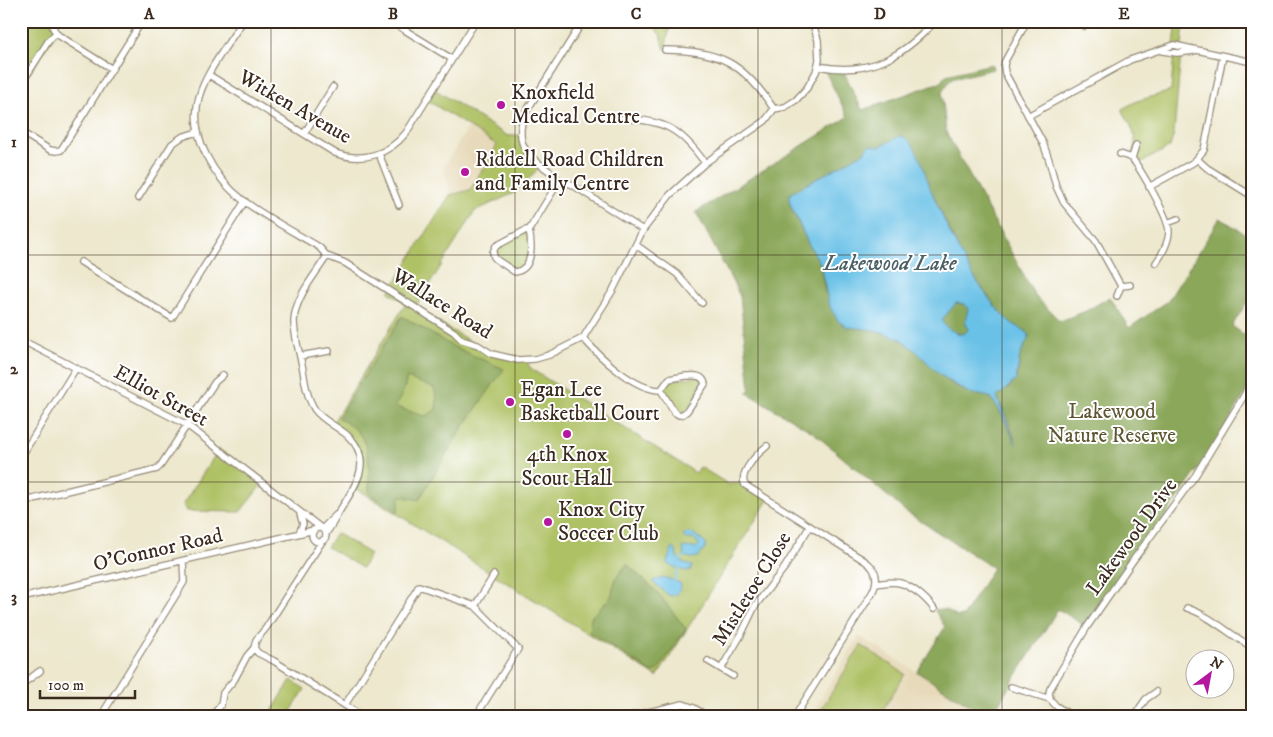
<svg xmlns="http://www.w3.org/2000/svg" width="1273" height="737" font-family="'IM FELL DW Pica',serif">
<rect width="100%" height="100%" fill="#fff"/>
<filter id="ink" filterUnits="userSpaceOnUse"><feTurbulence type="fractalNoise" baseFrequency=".02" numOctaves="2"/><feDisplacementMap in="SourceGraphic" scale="10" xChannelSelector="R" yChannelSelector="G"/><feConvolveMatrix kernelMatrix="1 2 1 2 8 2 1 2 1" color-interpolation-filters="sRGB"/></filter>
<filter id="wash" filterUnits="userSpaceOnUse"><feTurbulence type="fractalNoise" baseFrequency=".0096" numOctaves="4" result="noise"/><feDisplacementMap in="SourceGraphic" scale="20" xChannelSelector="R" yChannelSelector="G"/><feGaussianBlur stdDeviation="1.12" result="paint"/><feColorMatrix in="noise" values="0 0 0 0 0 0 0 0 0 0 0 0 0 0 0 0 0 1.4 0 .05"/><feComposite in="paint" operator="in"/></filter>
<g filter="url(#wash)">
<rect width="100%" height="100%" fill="#ede8ce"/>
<path fill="#e7daba" d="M469,127L498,145L469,190L450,195L444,166Z
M859,636L987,716H810Z"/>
<path fill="#afc165" stroke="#757642" d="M21,21H55L56,33L21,86Z
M650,21H671L665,50L661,36Z
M1177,21H1184L1182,46L1174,45Z
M1174,53H1181L1174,133L1170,147L1137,165L1132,158C1139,136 1132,128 1122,109L1137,101L1171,91Z
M434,89L506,135L510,136L520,135L522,142L541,166L516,192L475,211L415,308L486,351L526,360L531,369L696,473L700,467L728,484L744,483L768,500L657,677L354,487L361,465L356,446L332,424L406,303L389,292L450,195L470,190L497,145L427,100Z
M529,230L531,255L518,272L497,260L494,249Z
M698,376L705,381L687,411L679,415L662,387L666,381Z
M219,449L263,483L240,512L186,511L183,504Z
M336,533L370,554L362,568L327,547Z
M861,645L905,674L879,716H817Z
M291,680L305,689L288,716H269Z"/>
<path fill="#8ba75a" stroke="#63683c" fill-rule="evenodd" d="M992,64L993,69L951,79L942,92L946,132L1035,296L1060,321L1086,311L1110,297L1129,328L1168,301L1220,218L1252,238V294L1232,326L1252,340V365L1245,394L1209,454L1087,627L1058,609L991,716H987L917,672L945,627L934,609L947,610L957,617L963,616L993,568L905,511L814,433L747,393L750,388L740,296L696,212L848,117L823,67L843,70L862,110L935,84L940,83L946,75ZM913,146L931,191L967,267L998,310L1014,326L1026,331L1029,336L1020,355L1018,373L1011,386L1000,393L997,397L1007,418L1014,438L994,400C988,394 979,395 972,393C966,392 960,388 954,385C937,374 926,358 911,346C893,332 870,328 848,327L825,292L820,263L808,243L790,205L789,197L791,193L865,152L879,147Z
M956,303L964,304L968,309L965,321L968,330L964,334C955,334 945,328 942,321C942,318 953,307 956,303Z
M402,316L452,346L504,369L459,433L419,500L400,496L398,512L369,494C369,473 372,445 355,429C350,425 343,421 338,418ZM407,378L434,388L437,399L436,409L430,414L424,416L396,407L404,390Z
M627,564L657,592L686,629L658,670L653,673L589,632L591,617L611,597L616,578Z"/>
<path fill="#69c1e7" stroke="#527682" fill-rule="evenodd" d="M900,136C918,139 925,176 931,190C949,233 974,287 1007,319C1015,327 1022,328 1029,334L1028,339L1020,355L1016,380L997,397L1016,444L999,409L990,397L969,393L954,384L939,374L917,352L901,339L875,330L848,327L839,322L831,309L828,301L820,263L808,243L790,204L789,197L791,193L865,152L866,148L870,145L879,147ZM956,303L964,304L968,309L965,321L968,330L964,334C956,334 945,328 942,321C942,319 954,306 956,303Z
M687,533L694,534L706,544L705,549L698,557L691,558L684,556L683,547L696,548L699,545L697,541L693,539H686L683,536Z
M673,548L676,550C676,562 683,562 692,566L691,570L685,571L667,564V561Z
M666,578L680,583L681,586L677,594L670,596L653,582L654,580Z"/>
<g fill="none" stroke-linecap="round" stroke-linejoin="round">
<path stroke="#69c1e7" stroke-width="2" d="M680,561L684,556
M674,581L679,569"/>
</g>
</g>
<g filter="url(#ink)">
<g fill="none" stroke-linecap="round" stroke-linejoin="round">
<g stroke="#948976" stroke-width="8">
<path id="minor" d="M55,21L53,28L58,35L112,69
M243,21C228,44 206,72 199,97C188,136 214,178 244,201C267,218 294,232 319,247L327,256L345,263L454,332L462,340L478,345L492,354L518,360L535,359L549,355L583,338L613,290L643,230L670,195L705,163L765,121L774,109L785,107L796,100L807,88L816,72L819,60L818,40L812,21
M390,21L452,59
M583,21L524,115C514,146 528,156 552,173C555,175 557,179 560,181C563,183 568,183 571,184L643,230
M1027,21L1005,61L1004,66L1005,73L1043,143L1049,160L1056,186L1064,203L1096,241L1121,286
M1081,21L1084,26
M665,50C721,50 744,64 774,109
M1162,51L1177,53L1194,51
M818,66C868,76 902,58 935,21
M27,75L49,40L56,33
M209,75L335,153C362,163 388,155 406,133L476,21
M1028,116L1130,60L1174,45L1252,62
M623,118C665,121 680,128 705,163
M21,132L50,150L56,151L61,150L142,21
M304,134L333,87
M379,154L399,205
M1120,154L1132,158L1136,145
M1132,158C1142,172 1168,216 1169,231C1169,241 1162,255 1156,263
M1197,159L1207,168L1252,196
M1149,187L1194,162L1204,150L1223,56
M138,198L172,144L182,137L197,132
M1167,223L1178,219
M526,230H529C532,244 534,269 515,272L497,260L494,257L493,252L496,246Z
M529,230L559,181
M636,245L677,274L702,303
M81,262L172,318L245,201
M1117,296L1121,286L1130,285
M583,338C600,357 634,390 661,390
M21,343L29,344L187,425L321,528
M300,356L329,351
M1252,365V372
M686,376C694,376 703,374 705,384L687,411L683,414L679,415L674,412L661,390L669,379Z
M767,446C758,453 738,473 745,485L865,561C877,569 879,580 872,593L795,716
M21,457L76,368
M21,502L157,469L161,465L215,382L223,375
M312 535a7 7 0 1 1 14 0a7 7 0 1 1-14 0Z
M322,529L336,515
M299,533L303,524L300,514
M326,533C333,525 336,516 342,507C357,484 373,459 348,436C337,426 323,421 315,410C307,398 305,383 303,370C300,354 294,337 294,321C295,297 315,275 327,256
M876,584C883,583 892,581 900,583C912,586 927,599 934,609
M21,598L314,530
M475,606L494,575
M1187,608C1211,616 1230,635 1252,647
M254,648L258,653L274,661L362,716
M708,661L733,676
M721,669L741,635L755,606L785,567L810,526
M21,685L40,671
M1011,687L1050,699L1056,706L1072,716
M1050,699L1049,693L1050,689L1087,627L1134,559L1195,476L1245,394L1252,374
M345,705L419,586L475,606L518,649L476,716
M101,716L184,582L183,561
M212,716L221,705L223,693L234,680L247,656L254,648L256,640L266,628L323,540
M631,716L683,704L694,708L707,716
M1134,716L1146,699L1156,692"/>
</g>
<use href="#minor" stroke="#fff" stroke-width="5.5"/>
</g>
</g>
<path fill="none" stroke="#3b2a1e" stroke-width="1" stroke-opacity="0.55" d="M271,21V716M515,21V716M758,21V716M1002,21V716M21,255H1252M21,482H1252"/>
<g fill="#b5179e" stroke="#fff" stroke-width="2">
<circle cx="501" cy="105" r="5"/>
<circle cx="465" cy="172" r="5"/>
<circle cx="510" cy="402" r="5"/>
<circle cx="567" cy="434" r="5"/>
<circle cx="548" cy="522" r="5"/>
</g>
<g text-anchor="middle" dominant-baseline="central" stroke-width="4" stroke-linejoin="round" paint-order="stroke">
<g font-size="21" fill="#3b2a1e" stroke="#fff" text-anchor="start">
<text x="511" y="93">Knoxfield<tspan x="511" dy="24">Medical Centre</tspan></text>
<text x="475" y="160">Riddell Road Children<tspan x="475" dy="24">and Family Centre</tspan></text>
<text x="520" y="390">Egan Lee<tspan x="520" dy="24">Basketball Court</tspan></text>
<text x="567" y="455" text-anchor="middle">4th Knox<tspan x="567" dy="24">Scout Hall</tspan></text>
<text x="558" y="510">Knox City<tspan x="558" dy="24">Soccer Club</tspan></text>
</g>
<g font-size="21" fill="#3b2a1e" stroke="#fff">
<text transform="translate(295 107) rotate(30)">Witken Avenue</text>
<text transform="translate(442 304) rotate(32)">Wallace Road</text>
<text transform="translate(161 396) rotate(29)">Elliot Street</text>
<text transform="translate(1132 537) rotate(-54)">Lakewood Drive</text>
<text transform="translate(158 550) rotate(-13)">O'Connor Road</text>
<text transform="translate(752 589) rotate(-58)">Mistletoe Close</text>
</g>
<g font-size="21" fill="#5e5733" stroke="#fff">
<text x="1112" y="412">Lakewood<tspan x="1112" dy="24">Nature Reserve</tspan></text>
</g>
<g font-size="22" font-style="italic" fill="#4b5f64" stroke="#fff">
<text x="890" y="263">Lakewood Lake</text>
</g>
</g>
<rect width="1273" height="737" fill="none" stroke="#fff" stroke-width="55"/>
<g transform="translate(1210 674) rotate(32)"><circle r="24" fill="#ffffff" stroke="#b1aaa5"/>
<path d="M0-4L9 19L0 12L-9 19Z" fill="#b5179e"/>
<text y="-8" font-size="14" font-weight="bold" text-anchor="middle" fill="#3b2a1e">N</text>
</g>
<path d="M40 690v8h95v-8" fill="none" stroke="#3b2a1e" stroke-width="2.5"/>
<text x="48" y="690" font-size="15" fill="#3b2a1e" stroke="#ffffff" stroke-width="4" paint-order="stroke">100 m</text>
<rect x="28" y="28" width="1218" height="682" fill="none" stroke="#3b2a1e" stroke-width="2"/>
<g font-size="16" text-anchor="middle" font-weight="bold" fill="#3b2a1e">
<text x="149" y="19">A</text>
<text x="393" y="19">B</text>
<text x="636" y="19">C</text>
<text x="880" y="19">D</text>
<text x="1124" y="19">E</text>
<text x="14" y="147">1</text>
<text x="14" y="374">2</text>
<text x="14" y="602">3</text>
</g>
</svg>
